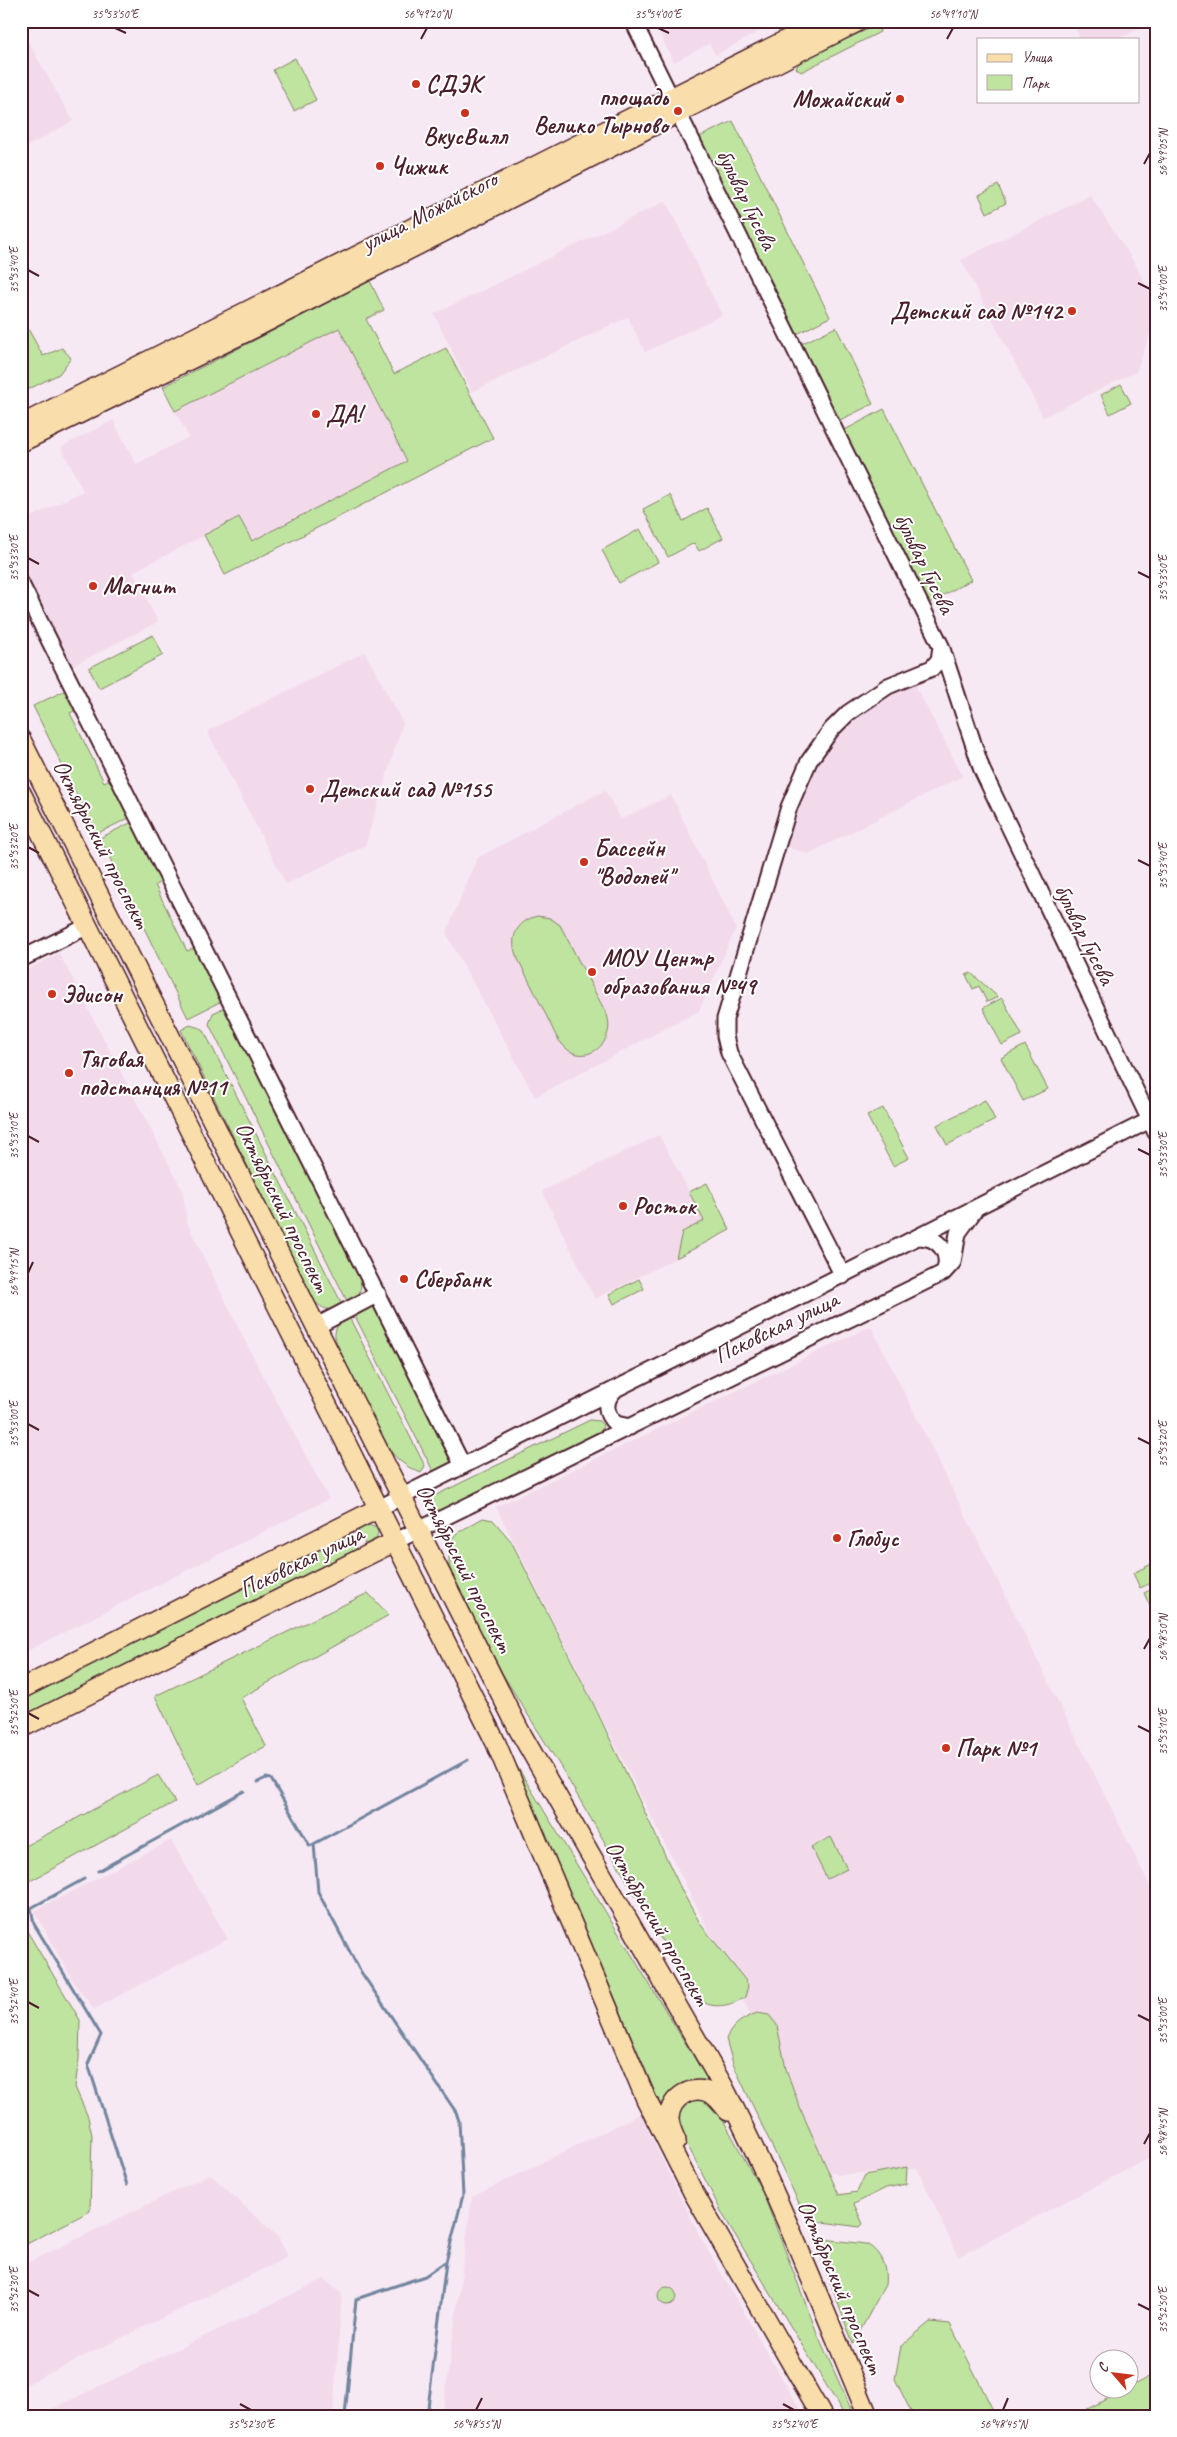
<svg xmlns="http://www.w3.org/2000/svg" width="1177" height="2437" font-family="Caveat,sans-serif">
<rect width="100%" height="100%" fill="#f7e9f3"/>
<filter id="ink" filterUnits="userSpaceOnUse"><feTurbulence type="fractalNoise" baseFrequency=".02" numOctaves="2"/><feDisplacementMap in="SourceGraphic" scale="10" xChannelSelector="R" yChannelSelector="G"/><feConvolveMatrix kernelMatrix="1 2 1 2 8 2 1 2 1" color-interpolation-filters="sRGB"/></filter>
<g filter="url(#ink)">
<path fill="#f2daeb" d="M653,21H778L716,55L709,44L674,62Z
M1072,21H1153L1119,39H1080Z
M21,29L73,121L21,150Z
M1090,195L1134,262L1156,304V319L1136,372L1043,417L961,260Z
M666,201L722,315L645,352L628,317L472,392L434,314Z
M339,328L407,462L251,541L239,518L133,572L158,622L72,666L21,565V522L83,491L61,447L113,420L136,464L189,437L175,411Z
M365,652L403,723L365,846L286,884L207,731Z
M913,681L963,776L808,854L784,846L792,817L811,768L837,731L872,700Z
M605,790L621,819L671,795L736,928L699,1011L535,1097L446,933L477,858Z
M59,953L183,1191L187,1223L248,1347L329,1499L21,1654V973Z
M659,1135L705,1221L682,1232L676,1258L595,1299L542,1191Z
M871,1326L1156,1898V2155L958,2257L917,2168L838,2175L829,2171L496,1507Z
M171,1840L228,1939L94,2009L76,1986L34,1911Z
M640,2114L702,2240L804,2416H442L472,2197Z
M210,2174L279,2238L288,2257L21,2387V2266Z
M324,2279L342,2294L333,2416H37Z"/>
<path fill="#bee4a0" stroke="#848266" d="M874,26H878L880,32L801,72L796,68L800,61Z
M295,58L316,100L294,111L273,70Z
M733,121L830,317L795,335L697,138Z
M998,185L1006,203L987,213L979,195Z
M370,281L384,310L366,319L394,374L446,348L493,438L225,575L204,535L239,517L252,541L407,461L339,328L175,411L163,387Z
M21,316L43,356L62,348L71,358L59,374L21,393Z
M836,327L873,404L838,421L801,344Z
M1121,384L1131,403L1110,414L1101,395Z
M884,409L971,580L929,603L843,431Z
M670,495L683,521L707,508L723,538L699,551L694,543L668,557L643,509Z
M640,529L658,562L619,583L602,550Z
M153,635L163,655L99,688L89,668Z
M66,690L76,710L70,713L104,782L110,779L129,818L96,834L33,706Z
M132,822L161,882L155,885L187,951L195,948L222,1001L188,1018L100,838Z
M537,916L550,918L560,925L607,1015C617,1045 582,1069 562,1044C555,1037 552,1026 547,1017C537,996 526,976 516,955C509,936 518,921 537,916Z
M971,973L998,997L987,1002L979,986L973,989L966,975Z
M1002,998L1022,1035L1002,1045L983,1008Z
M224,1008L359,1276C363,1288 360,1298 348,1303L209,1024L213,1013Z
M190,1025L203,1029L343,1306C330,1311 324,1311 313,1300L181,1030Z
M1025,1045L1048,1089L1023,1101L1001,1058Z
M985,1100L995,1120L947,1145L937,1125Z
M883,1108L909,1158L893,1166L867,1116Z
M707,1183L730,1230L676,1258L682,1232L704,1221L689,1192Z
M639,1279L644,1289L614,1304L609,1294Z
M369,1305L376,1307L452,1460L450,1467L435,1475L356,1318L358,1311Z
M348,1315L425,1466L421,1473C409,1468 401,1463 393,1454C384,1444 337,1349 335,1337C334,1327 341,1320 348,1315Z
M590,1420L599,1421L603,1425L601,1433L439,1515L430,1498Z
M483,1518L493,1520L511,1541L592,1701L683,1893L701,1925L746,1981L748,1986L745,1997C733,2005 712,2011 699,1999C694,1995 690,1987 686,1982L562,1769L496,1664L459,1592L449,1566V1542L457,1533Z
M369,1525L376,1528L378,1533L376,1539L365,1544L358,1530Z
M349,1534L357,1549L21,1717V1698Z
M1156,1562V1581L1140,1588L1133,1573Z
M1156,1587V1611L1153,1613L1144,1593Z
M368,1593L389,1615L241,1698L266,1746L198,1785L155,1696Z
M515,1763L709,2082H699L663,2111Z
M158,1775L175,1802L21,1886V1848Z
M831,1837L847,1869L827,1879L811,1847Z
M21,1921L80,2020L79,2059L75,2087L88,2117L92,2135L90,2211L21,2247Z
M757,2013L769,2015L777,2025L786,2069L800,2108L839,2195L857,2192L865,2175L907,2167L906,2184L886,2188L854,2204L863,2224L860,2227L807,2220L733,2064L726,2039C733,2024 742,2019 757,2013Z
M693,2096L706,2098L716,2107L762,2191L817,2333L854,2416H845L723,2215L687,2144L677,2120L678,2109Z
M814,2238L866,2244C882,2252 887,2269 885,2285L853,2344Z
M658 2296a9 9 0 1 1 18 0a9 9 0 1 1-18 0Z
M930,2322L950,2324L996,2416H913L895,2379L901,2346Z
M1156,2373V2416H1074L1124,2390H1130V2387Z"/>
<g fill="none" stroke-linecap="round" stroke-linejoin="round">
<path stroke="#71849e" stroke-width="3" d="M258,1782L266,1778L271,1779L310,1846L468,1760
M314,1844L318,1892L359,1969L456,2112L459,2121L463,2195L446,2262L427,2416
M98,1871L244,1791
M84,1879L31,1908L34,1924L101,2035L88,2064L127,2185
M345,2416L356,2299L425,2276L445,2262"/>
<g stroke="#4a1f2b" stroke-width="19">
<path id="minor" d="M633,21L941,646L982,770L1156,1133
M21,584L463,1466
M21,959L88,926
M919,1237C938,1237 952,1253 944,1272
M843,1276L729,1053L725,1036V1019L789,807L809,761L831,730L848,713L888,686L932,668L939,660L941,647
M315,1327L378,1294
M615,1390C604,1400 604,1414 616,1424L630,1427
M379,1508L1156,1117
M396,1541L943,1273L953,1262L958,1233L974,1211"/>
</g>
<g stroke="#4a1f2b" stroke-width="22">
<path id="major" d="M21,425L824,21
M21,442L252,329L859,21
M21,740L519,1730L723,2086C778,2193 822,2305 868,2416
M21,793L495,1741L646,2099L693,2192L822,2416
M21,1689L379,1508
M21,1728L396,1541
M676,2141C673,2134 669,2126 669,2118C670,2097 693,2083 712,2094C719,2098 723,2105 728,2111"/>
</g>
<use href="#minor" stroke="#fff" stroke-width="15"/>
<use href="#major" stroke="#f9deab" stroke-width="19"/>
</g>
</g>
<path fill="none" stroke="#4a1f2b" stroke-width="2" d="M115,28L126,33M658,28L669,33M421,39L427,28M947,39L953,28M1144,164L1150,153M28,270L39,276M1138,283L1150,289M28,558L39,564M1138,572L1150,578M28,847L39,853M1138,860L1150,866M28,1136L39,1142M1138,1149L1150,1155M28,1273L33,1262M28,1424L39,1430M1138,1438L1150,1444M1144,1649L1150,1638M28,1713L39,1719M1138,1726L1150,1732M28,2002L39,2008M1138,2015L1150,2021M1144,2144L1150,2133M28,2290L39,2296M1138,2304L1150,2310M240,2404L251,2410M783,2404L794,2410M476,2410L482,2398M1003,2410L1008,2398"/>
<g fill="#c8321e" stroke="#fff" stroke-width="2">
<circle cx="416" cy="84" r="5"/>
<circle cx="900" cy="99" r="5"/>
<circle cx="678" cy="111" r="5"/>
<circle cx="465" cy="113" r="5"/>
<circle cx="380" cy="166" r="5"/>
<circle cx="1072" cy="311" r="5"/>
<circle cx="316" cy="414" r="5"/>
<circle cx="93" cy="586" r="5"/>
<circle cx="310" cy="789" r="5"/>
<circle cx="584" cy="862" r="5"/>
<circle cx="592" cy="972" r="5"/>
<circle cx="52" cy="994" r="5"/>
<circle cx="69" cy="1073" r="5"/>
<circle cx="623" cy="1206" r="5"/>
<circle cx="404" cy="1279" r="5"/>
<circle cx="837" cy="1538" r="5"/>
<circle cx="946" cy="1748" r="5"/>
</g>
<g text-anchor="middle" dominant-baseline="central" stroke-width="4" stroke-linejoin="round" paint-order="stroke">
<g font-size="24" font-weight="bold" fill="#4a1f2b" stroke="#fff" text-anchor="start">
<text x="426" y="84">СДЭК</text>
<text x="668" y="97" text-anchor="end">площадь<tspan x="668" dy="28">Велико Тырново</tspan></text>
<text x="890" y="99" text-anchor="end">Можайский</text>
<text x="465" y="136" text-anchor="middle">ВкусВилл</text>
<text x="390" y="166">Чижик</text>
<text x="1062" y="311" text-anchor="end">Детский сад №142</text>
<text x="326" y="414">ДА!</text>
<text x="103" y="586">Магнит</text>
<text x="320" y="789">Детский сад №155</text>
<text x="594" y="848">Бассейн<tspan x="594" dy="28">"Водолей"</tspan></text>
<text x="602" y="958">МОУ Центр<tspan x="602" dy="28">образования №49</tspan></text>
<text x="62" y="994">Эдисон</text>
<text x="79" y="1059">Тяговая<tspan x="79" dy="28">подстанция №11</tspan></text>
<text x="633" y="1206">Росток</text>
<text x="414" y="1279">Сбербанк</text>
<text x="847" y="1538">Глобус</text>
<text x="956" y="1748">Парк №1</text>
</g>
<g font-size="24" fill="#4a1f2b" stroke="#fff">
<text transform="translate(747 199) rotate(64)">бульвар Гусева</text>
<text transform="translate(429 211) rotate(-27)">улица Можайского</text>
<text transform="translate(925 563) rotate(64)">бульвар Гусева</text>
<text transform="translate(102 844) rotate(63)">Октябрьский проспект</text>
<text transform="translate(1085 934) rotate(64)">бульвар Гусева</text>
<text transform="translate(283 1207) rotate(64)">Октябрьский проспект</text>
<text transform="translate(776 1327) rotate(-26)">Псковская улица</text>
<text transform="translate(301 1561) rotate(-26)">Псковская улица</text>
<text transform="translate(465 1568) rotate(63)">Октябрьский проспект</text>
<text transform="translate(658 1923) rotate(60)">Октябрьский проспект</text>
<text transform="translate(841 2287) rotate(67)">Октябрьский проспект</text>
</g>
</g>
<rect width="1177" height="2437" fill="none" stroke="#fff" stroke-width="55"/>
<rect x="977" y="38" width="162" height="65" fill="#ffffff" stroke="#b7a5aa"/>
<rect x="987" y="54" width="25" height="8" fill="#f9deab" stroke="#b7a5aa"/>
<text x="1022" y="62" font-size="15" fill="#4a1f2b">Улица</text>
<rect x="987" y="75" width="25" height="15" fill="#bee4a0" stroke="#b7a5aa"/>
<text x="1022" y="88" font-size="15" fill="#4a1f2b">Парк</text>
<g transform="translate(1114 2374) rotate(298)"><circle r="24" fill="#ffffff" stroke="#b7a5aa"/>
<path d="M0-4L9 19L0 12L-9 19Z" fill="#c8321e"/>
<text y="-8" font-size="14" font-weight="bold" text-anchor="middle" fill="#4a1f2b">С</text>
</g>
<rect x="28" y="28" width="1122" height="2382" fill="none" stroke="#4a1f2b" stroke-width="2"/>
<g font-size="12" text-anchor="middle" fill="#4a1f2b">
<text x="115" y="18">35°53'50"E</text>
<text x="427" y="18">56°49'20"N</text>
<text x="658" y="18">35°54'00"E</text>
<text x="953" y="18">56°49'10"N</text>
<text transform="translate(1163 153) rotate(-90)" y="4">56°49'05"N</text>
<text transform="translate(14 270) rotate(-90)" y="4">35°53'40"E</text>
<text transform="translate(1163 289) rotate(-90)" y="4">35°54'00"E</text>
<text transform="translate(14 558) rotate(-90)" y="4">35°53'30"E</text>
<text transform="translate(1163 578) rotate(-90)" y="4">35°53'50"E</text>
<text transform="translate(14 847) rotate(-90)" y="4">35°53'20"E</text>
<text transform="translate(1163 866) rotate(-90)" y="4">35°53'40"E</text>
<text transform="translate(14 1136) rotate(-90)" y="4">35°53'10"E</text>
<text transform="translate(1163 1155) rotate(-90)" y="4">35°53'30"E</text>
<text transform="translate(14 1273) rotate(-90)" y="4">56°49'15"N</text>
<text transform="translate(14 1424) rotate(-90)" y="4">35°53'00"E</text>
<text transform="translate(1163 1444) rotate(-90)" y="4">35°53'20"E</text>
<text transform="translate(1163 1638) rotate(-90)" y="4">56°48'50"N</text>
<text transform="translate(14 1713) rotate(-90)" y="4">35°52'50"E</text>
<text transform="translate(1163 1732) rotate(-90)" y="4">35°53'10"E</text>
<text transform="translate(14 2002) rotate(-90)" y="4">35°52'40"E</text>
<text transform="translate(1163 2021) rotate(-90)" y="4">35°53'00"E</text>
<text transform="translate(1163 2133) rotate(-90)" y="4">56°48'45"N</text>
<text transform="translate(14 2290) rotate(-90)" y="4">35°52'30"E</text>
<text transform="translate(1163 2310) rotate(-90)" y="4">35°52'50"E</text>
<text x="251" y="2428">35°52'30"E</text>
<text x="476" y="2428">56°48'55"N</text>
<text x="794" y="2428">35°52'40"E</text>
<text x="1003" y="2428">56°48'45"N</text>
</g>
</svg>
